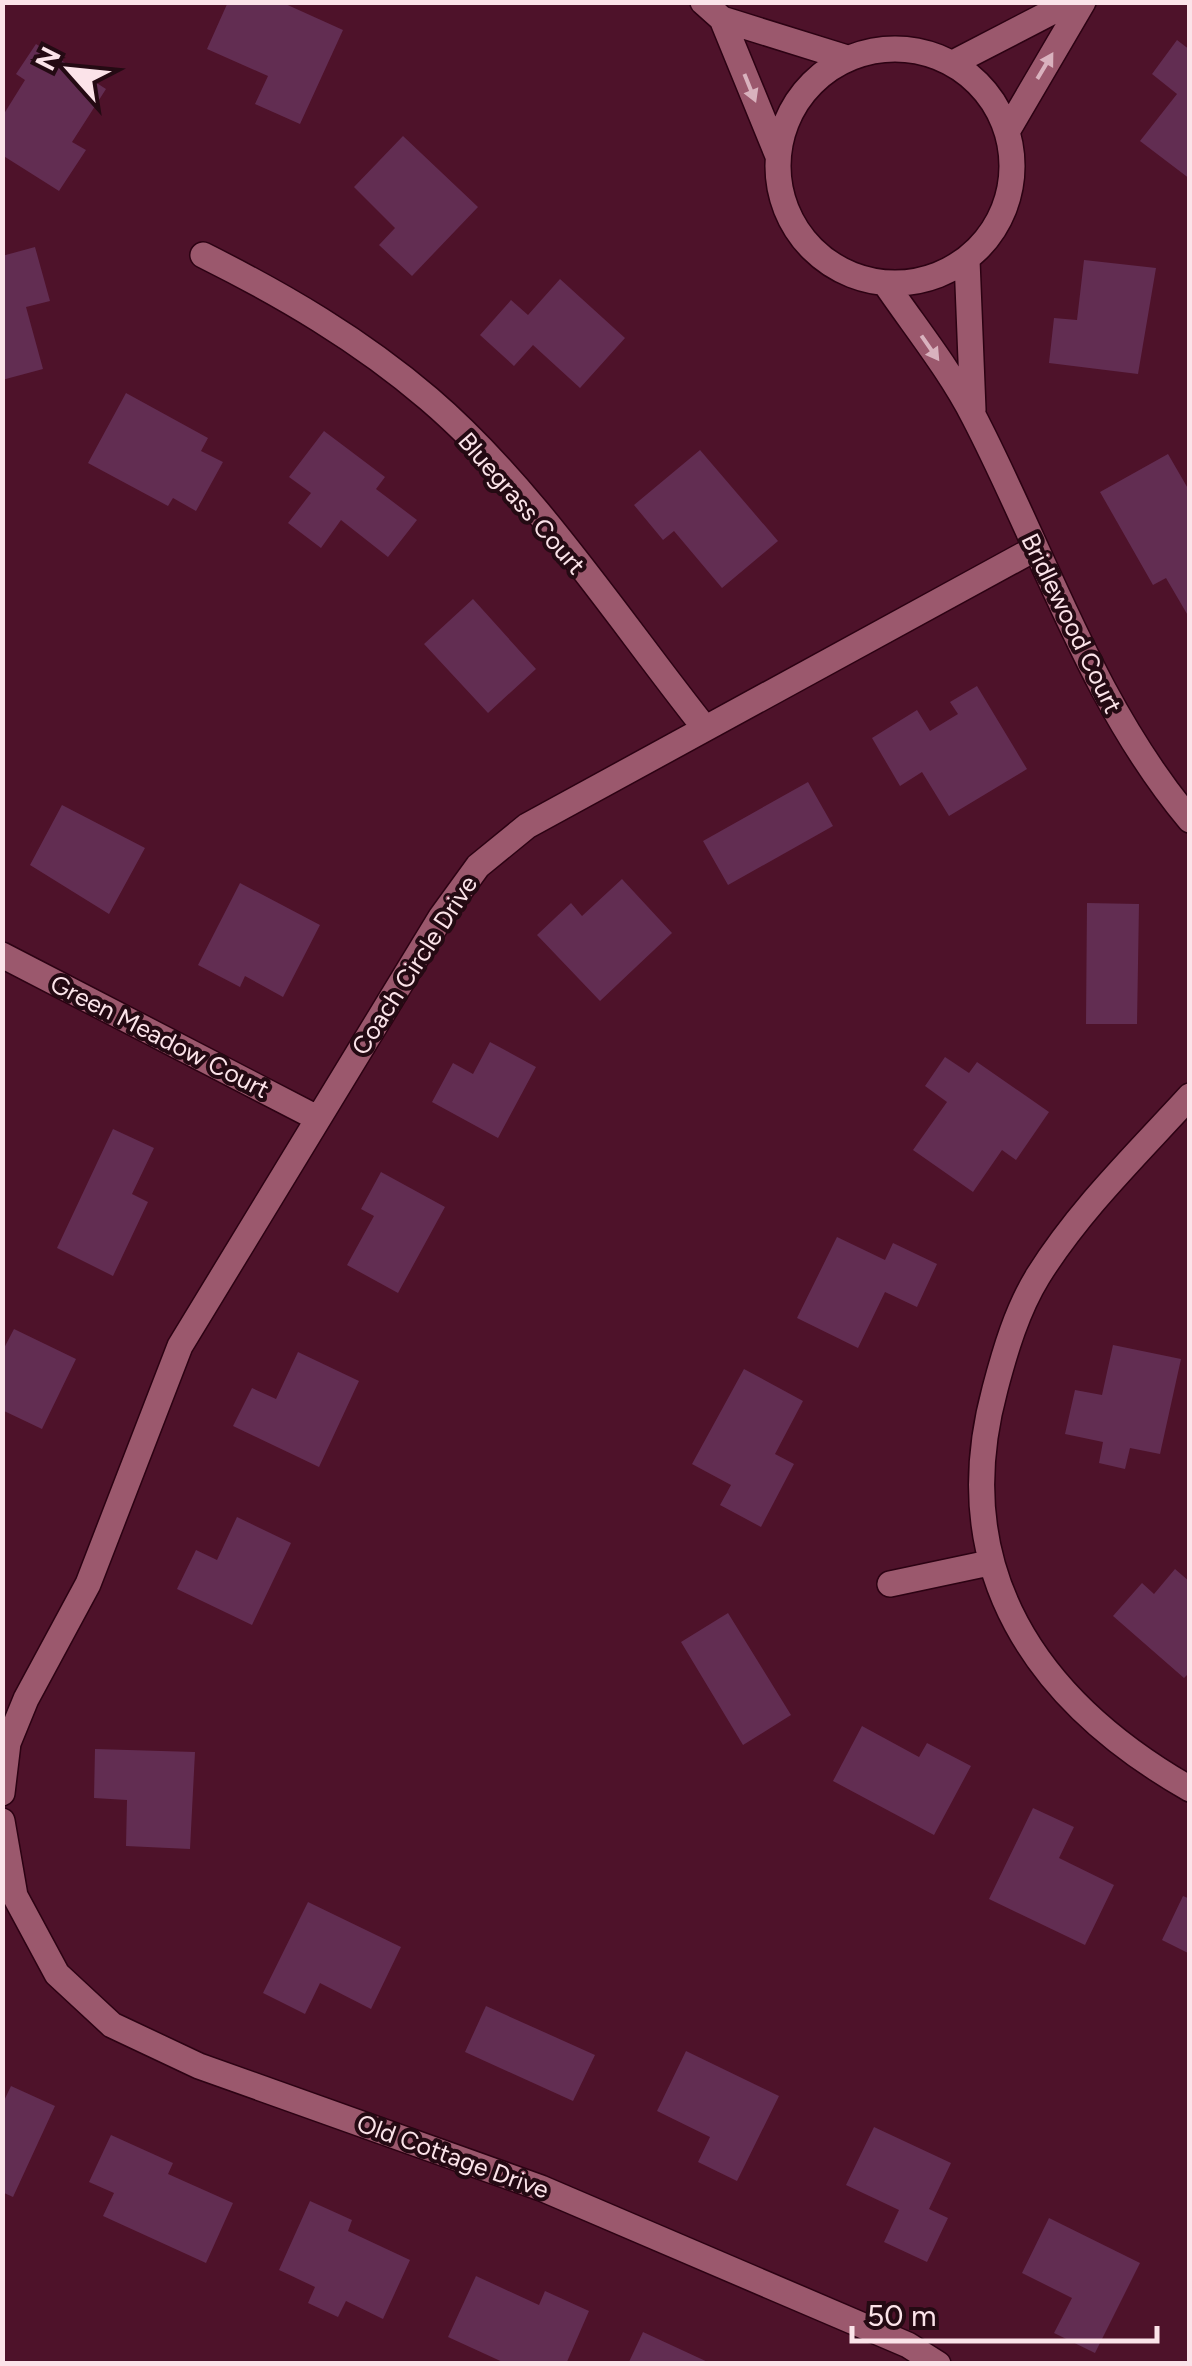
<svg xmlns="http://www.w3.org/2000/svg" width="1192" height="2366" font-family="Figtree,sans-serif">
<rect width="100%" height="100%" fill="#4e122a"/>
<path fill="#622d52" d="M228,2H281L343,30L300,124L255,104L268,76L207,49Z
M1177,40L1190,50V179L1140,141L1177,94L1152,74Z
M36,44L106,89L72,142L86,150L59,191L2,155V117L25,80L16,74Z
M403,136L478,207L412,276L379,245L395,228L354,187Z
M35,247L50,301L26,307L43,369L2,380V256Z
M1084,260L1156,268L1138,374L1049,363L1054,318L1077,320Z
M560,279L625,338L580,388L533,345L514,366L480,335L511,300L528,315Z
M126,393L208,438L201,451L223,462L196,511L173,498L168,506L88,463Z
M324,431L385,477L376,489L417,520L388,557L341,520L321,548L288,523L311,493L289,477Z
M700,450L778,541L722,588L674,531L663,540L634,505Z
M1168,454L1190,492V619L1166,578L1153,585L1100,492Z
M473,599L536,669L488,713L424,644Z
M977,686L1027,769L949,816L922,772L900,786L872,738L917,710L930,731L958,714L950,702Z
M808,782L833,826L728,885L703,841Z
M62,805L145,848L109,914L30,865Z
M622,879L672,933L600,1001L537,935L571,903L582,916Z
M240,883L320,925L283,997L245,976L240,987L198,965Z
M1087,903L1139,904L1137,1024H1086Z
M490,1042L536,1067L498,1138L432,1102L453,1063L473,1074Z
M945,1057L969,1073L977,1062L1049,1112L1016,1160L1002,1150L973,1192L913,1150L947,1102L925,1086Z
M113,1129L154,1148L132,1194L148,1202L113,1276L57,1248Z
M381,1172L445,1207L398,1293L347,1265L374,1216L361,1209Z
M837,1237L885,1260L893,1243L937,1264L917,1307L885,1292L858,1348L797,1318Z
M14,1329L76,1359L42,1429L2,1410V1352Z
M1113,1345L1181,1359L1160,1454L1130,1448L1125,1469L1099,1463L1103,1442L1065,1434L1075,1390L1102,1395Z
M298,1352L359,1381L319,1467L233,1426L252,1388L276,1399Z
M744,1369L803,1401L775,1454L794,1464L761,1527L720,1505L731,1485L692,1464Z
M237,1517L291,1543L252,1625L177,1589L196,1550L217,1560Z
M1175,1569L1190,1582V1672L1184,1678L1113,1616L1142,1583L1154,1594Z
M728,1613L791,1715L743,1745L681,1642Z
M862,1726L919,1757L927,1743L971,1766L934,1835L833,1781Z
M95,1749L195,1752L190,1849L126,1846L127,1800L94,1798Z
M1033,1808L1074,1827L1059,1858L1114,1885L1085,1945L989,1899Z
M1183,1896L1190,1899V1954L1162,1940Z
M308,1902L401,1947L371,2009L320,1983L305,2014L263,1993Z
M486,2006L595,2055L573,2101L465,2052Z
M686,2051L779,2096L737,2181L698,2162L710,2137L657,2111Z
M11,2086L55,2106L13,2197L2,2192V2105Z
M874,2127L951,2163L929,2209L948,2218L927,2262L884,2242L899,2210L846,2185Z
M111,2135L173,2163L168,2174L233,2203L206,2263L103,2216L114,2193L89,2182Z
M310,2201L352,2220L348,2231L410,2260L383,2319L346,2301L338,2317L308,2303L315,2287L279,2270Z
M1049,2218L1140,2263L1095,2353L1054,2333L1072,2298L1022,2273Z
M476,2276L539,2305L545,2291L589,2311L566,2364H507L448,2337Z
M643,2332L712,2364H628Z"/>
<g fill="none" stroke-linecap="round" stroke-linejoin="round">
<g stroke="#2c0213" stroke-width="28">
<path id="minor" d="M703,2L722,19L847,58
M722,19L778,156
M778 166a117 117 0 1 1 234 0a117 117 0 1 1-234 0Z
M953,63L1071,2
M1008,130L1083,2
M203,255C283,295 360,340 429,399C532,487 619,620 704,727
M967,260L973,410
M885,283C915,327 950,370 974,417C1044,552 1091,702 1190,820
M2,955L317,1118
M1190,1096C1137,1154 1080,1209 1038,1276C1017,1310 1005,1351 995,1389C946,1570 1036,1701 1190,1789
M890,1584L989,1563
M2,1793L8,1743L26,1699L88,1584L180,1346L441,917L478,866L527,826L1036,548
M2,1821L15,1896L57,1974L112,2025L199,2066L541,2188L908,2345L938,2364"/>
</g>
<use href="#minor" stroke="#9b586d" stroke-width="25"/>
</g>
<defs><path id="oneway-solid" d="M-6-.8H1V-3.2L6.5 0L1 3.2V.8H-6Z" transform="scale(2.5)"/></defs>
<g fill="#d9b2be">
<use href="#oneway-solid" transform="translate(1045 66) rotate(-59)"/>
<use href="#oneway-solid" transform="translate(750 88) rotate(68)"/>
<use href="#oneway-solid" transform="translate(930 348) rotate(55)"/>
</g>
<g text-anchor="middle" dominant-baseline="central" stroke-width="8" stroke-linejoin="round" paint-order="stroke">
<g font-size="25" fill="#fbe3e9" stroke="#240a13">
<text transform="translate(522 503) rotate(49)">Bluegrass Court</text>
<text transform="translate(1072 623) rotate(64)">Bridlewood Court</text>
<text transform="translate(414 965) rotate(-57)">Coach Circle Drive</text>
<text transform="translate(160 1036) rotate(27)">Green Meadow Court</text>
<text transform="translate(453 2156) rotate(20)">Old Cottage Drive</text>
</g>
</g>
<rect width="1192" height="2366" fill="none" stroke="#fbe3e9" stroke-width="10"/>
<g transform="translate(70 70) rotate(297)" stroke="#240a13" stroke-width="8" paint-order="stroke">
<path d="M0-8L18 38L0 25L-18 38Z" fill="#fbe3e9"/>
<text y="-15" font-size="28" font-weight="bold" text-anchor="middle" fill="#fbe3e9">N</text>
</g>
<path d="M852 2326v15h305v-15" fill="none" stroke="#fbe3e9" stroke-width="5"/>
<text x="867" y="2326" font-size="30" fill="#fbe3e9" stroke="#240a13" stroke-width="8" paint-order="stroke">50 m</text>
</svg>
